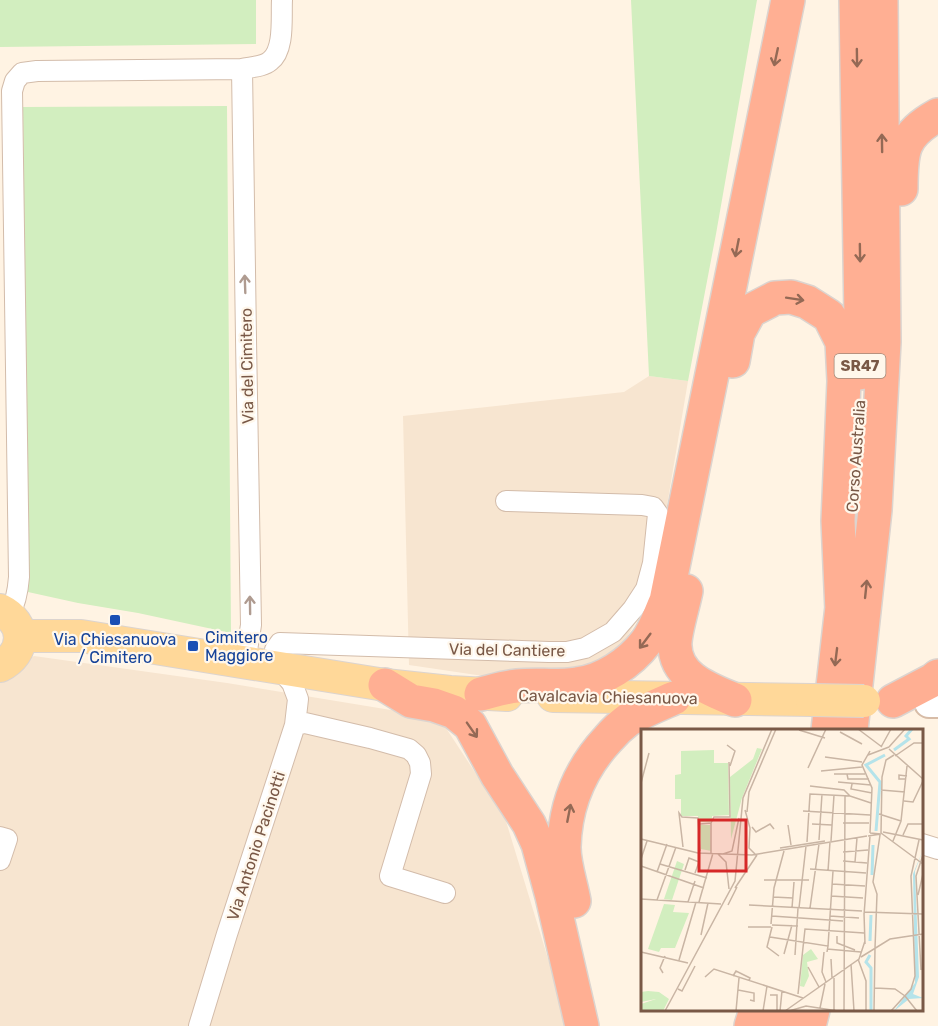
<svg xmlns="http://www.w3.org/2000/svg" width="938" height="1026" font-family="Rubik,sans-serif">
<rect width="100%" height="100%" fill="#fff3e3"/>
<path fill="#f7e5d0" d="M649,376L688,381L663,529L641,613L616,656L557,674L497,678L409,665L403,416L624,392Z
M34,656L227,683L403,712L442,722L505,818L560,998L566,1026H0V674L11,671Z"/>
<path fill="#d2eebf" d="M0,0H256V44L0,47Z
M631,0H757L716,234L688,381L649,376Z
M227,106L231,633L138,613L78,603L28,592L23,107Z"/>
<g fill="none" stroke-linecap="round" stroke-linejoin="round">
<g stroke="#d3bcaa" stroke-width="22">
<path id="street" d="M242,69C250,67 263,67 270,61C285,50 281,17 282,0
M9,615C16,603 18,590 19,577L12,91L15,81L22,73L37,71L242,69C244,254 248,440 251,625L245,663
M272,668L275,650L280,643L549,652H567L585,648L613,632L633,609L646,589L653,563L658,514L653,507L642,505L506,501
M295,725L305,723L370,738L409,749L416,755L420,763L421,774L390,876L445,893
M0,837L7,839L0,860
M922,844L938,849
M199,1026L227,934L295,725L298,699L292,683L280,669"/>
</g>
<g stroke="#d7bca7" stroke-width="32">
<path id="secondary" d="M929,703H938"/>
</g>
<g stroke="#dcd4cf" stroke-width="34">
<path id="primary" d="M0,610C27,623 26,653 0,666
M20,638L33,636H81L385,685L450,692L507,695
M553,696L812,700"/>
</g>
<g stroke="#dcd4cf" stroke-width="36">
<path id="highway" d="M856,0L861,319L860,373
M901,189C901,150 902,135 938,115
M733,361L738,333L750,311L775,298L791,297L807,302L829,316L842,342L844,381L838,521L842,611
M686,591C683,606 676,628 675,642C673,677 709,689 735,700
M385,685L411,701L434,705L454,712L470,725L497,775L529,824L538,844L552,896L582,1026
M481,694C493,691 505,687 517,686C537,684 557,687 577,684C603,681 630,663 646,642C655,631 660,614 666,601L788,0
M893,701L933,680L938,676
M828,730L844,589
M851,730L875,510L884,342L881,0
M574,901C571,884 564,865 564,847C565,806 580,769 608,739C614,732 620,726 628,720C643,711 658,705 674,698
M751,1026L756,1010
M784,1026L787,1010
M809,1026L813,1010"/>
</g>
<use href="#street" stroke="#fff" stroke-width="20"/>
<use href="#secondary" stroke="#fff" stroke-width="28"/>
<use href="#primary" stroke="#ffd899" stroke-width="32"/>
<use href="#highway" stroke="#ffaf93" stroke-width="33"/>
<g stroke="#dcd4cf" stroke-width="34" stroke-linecap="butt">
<path id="primary-bridge" d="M812,700L864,701"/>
</g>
<use href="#primary-bridge" stroke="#ffd899" stroke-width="32"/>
</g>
<defs><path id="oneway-shaft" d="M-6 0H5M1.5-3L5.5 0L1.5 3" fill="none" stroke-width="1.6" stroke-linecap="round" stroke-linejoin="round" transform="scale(1.5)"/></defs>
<g stroke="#946955">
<use href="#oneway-shaft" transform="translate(776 57) rotate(102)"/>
<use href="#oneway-shaft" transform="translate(857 58) rotate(89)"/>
<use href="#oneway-shaft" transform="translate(882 143) rotate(-91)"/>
<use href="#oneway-shaft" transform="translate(737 248) rotate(101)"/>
<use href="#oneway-shaft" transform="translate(860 253) rotate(89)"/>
<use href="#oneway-shaft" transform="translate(795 299) rotate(9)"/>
<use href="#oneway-shaft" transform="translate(866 589) rotate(-84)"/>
<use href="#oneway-shaft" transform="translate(645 641) rotate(127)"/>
<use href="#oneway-shaft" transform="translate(836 657) rotate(97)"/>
<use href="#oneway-shaft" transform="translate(472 730) rotate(55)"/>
<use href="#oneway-shaft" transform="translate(569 813) rotate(-79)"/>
</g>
<g stroke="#af9b90">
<use href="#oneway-shaft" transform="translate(245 284) rotate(-92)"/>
<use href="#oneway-shaft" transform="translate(250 605) rotate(-91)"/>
</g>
<g fill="#1a4fb4" stroke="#fff7eb" stroke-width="2">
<rect x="109" y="614" width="12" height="12" rx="3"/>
<rect x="187" y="640" width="12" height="12" rx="3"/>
</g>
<g text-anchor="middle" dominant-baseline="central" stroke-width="4.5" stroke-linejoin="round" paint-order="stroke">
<rect fill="#fff7eb" stroke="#a18878" stroke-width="1.5" x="834.5" y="354" width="51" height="24" rx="4.5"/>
<g font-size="15" font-weight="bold" fill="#795846">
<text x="860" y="366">SR47</text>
</g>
<g font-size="16" fill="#795846" stroke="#fff7eb">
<text transform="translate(247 366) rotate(-91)">Via del Cimitero</text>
<text transform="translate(856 456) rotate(-86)">Corso Australia</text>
<text transform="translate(507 650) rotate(1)">Via del Cantiere</text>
<text transform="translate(608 697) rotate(1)">Cavalcavia Chiesanuova</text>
<text transform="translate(256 846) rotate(-72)">Via Antonio Pacinotti</text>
</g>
<g font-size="16" fill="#164399" stroke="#fff7eb" text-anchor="start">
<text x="205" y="637">Cimitero<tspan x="205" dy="18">Maggiore</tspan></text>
<text x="115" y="639" text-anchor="middle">Via Chiesanuova<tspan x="115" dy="18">/ Cimitero</tspan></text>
</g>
</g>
<g transform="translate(641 729)">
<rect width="282" height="282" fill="#fff3e3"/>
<path d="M116,19L121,20L101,69L90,110L89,48L112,30ZM73,21V34H87L88,86L71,87V93H58L57,87H40V70H34V46L40,45V22ZM59,96H69L70,122L60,120ZM36,132L43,135L31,171L23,170ZM23,175L34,176L32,183L48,184L34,219H20L18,223L7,220ZM170,220L177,230L166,233L168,247L163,258L159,257L162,226ZM7,262L18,263L28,270L22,282H0V275L15,270L0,273V263Z" fill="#d2eebf"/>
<path d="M282,121L274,142L278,248L272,265L282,269L268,270L253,282L274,254L272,145Z" fill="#b5e3ea"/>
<path fill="none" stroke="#b5e3ea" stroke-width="3" d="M253,21L268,10L265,7L271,0M235,102L239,53L225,36L244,26M231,146L232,116M229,212L230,186M229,226L225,233L230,239V282"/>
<path fill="none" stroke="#c9b5a4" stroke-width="1.5" d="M217,0L241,18M158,1L184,9M199,3L221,15M86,16L94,22L89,37M240,18L250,0M248,18L264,0M248,20L282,50M229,22L221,36L231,59L229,104M227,26L248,18M254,27L273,14H282M184,28L221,33M167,39L185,0M180,42L221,38M193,45H224M206,45L207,50H228M265,50H258V46L266,47M197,53L230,56M0,54L8,24M211,55L210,60L231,64M169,57L203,61L209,67M240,61L264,63M263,72L272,73L282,52M104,81L109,99L108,119L114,125M162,82L229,86M106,83L108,63L135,0M238,85L260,92M70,94L73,88H89L88,33M202,94H228M59,95L70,94V124M171,95L191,96M147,96L150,116M111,98L115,103L129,95L133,100M242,103L282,111M240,104L241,48L245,31L253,26M240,104L282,135M262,106L267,95H282M227,107L240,105L229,104M0,110L57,124L111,126L226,107M178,111L181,65M190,112L193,66M252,112L260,92L266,37M166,113L169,65L209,67L230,74M42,118L38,84L41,88L57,89L59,122M139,119L184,112M202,123L227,121M77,125L85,133L88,160M82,125L91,122L98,89M0,130L6,112M202,132L226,134M214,133L216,109M19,135L66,149M0,137L63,159M169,140L225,144M44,141L48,129L58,133L54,144M187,142L189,113M16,143L26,115M123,151H168M191,155L224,157M94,159L116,126M277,166L282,145M190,167L222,169M132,168L152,169M0,170L80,175M16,171L35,118M47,173L54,152M58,173L72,124M87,176L96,158M108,176L221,182M151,179L153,153M158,179L165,117M169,179L178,115M223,183L282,185M223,184L224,215M223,186L229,107M131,187L202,192M189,187L218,189M130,195L133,159L143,122M131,196L157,197M107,198H130M131,198L126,218L138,227M60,206L67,174M196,207V214L214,221M129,208L187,217L186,223M187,217L192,142M234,219L236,165L232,153L239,106M186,220L220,223M0,223L47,234M183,223L181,243L185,253M143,225L151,196M154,226L157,179M220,228L249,210L282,205M190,230L191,249M217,230L225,252V282M38,231L55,173M210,235L213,282M167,238L178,258M280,241L275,147L282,126M22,244L19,239L24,227M92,247L95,242L109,249L108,252M64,248L73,240L162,269M193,249V281M234,259L254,260L264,267M37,260L41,262L54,237M97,261L113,264V272L109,271M157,265L164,200L223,204M129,266H136V282M264,267L276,282M179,279L184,255M24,282L94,152L102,69L131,0M95,282L98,249M122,282L126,257M139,282L141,262M144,282L218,230L224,212M148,282L165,277L197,282M203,282L204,67M233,282L234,219M250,282L270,260L274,247L270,147L278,111"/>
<path fill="#d62828" fill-opacity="0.15" stroke="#d62828" stroke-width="3" d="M58,91H105V142H58Z"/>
<rect width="282" height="282" fill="none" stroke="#795846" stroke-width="3"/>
</g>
</svg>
